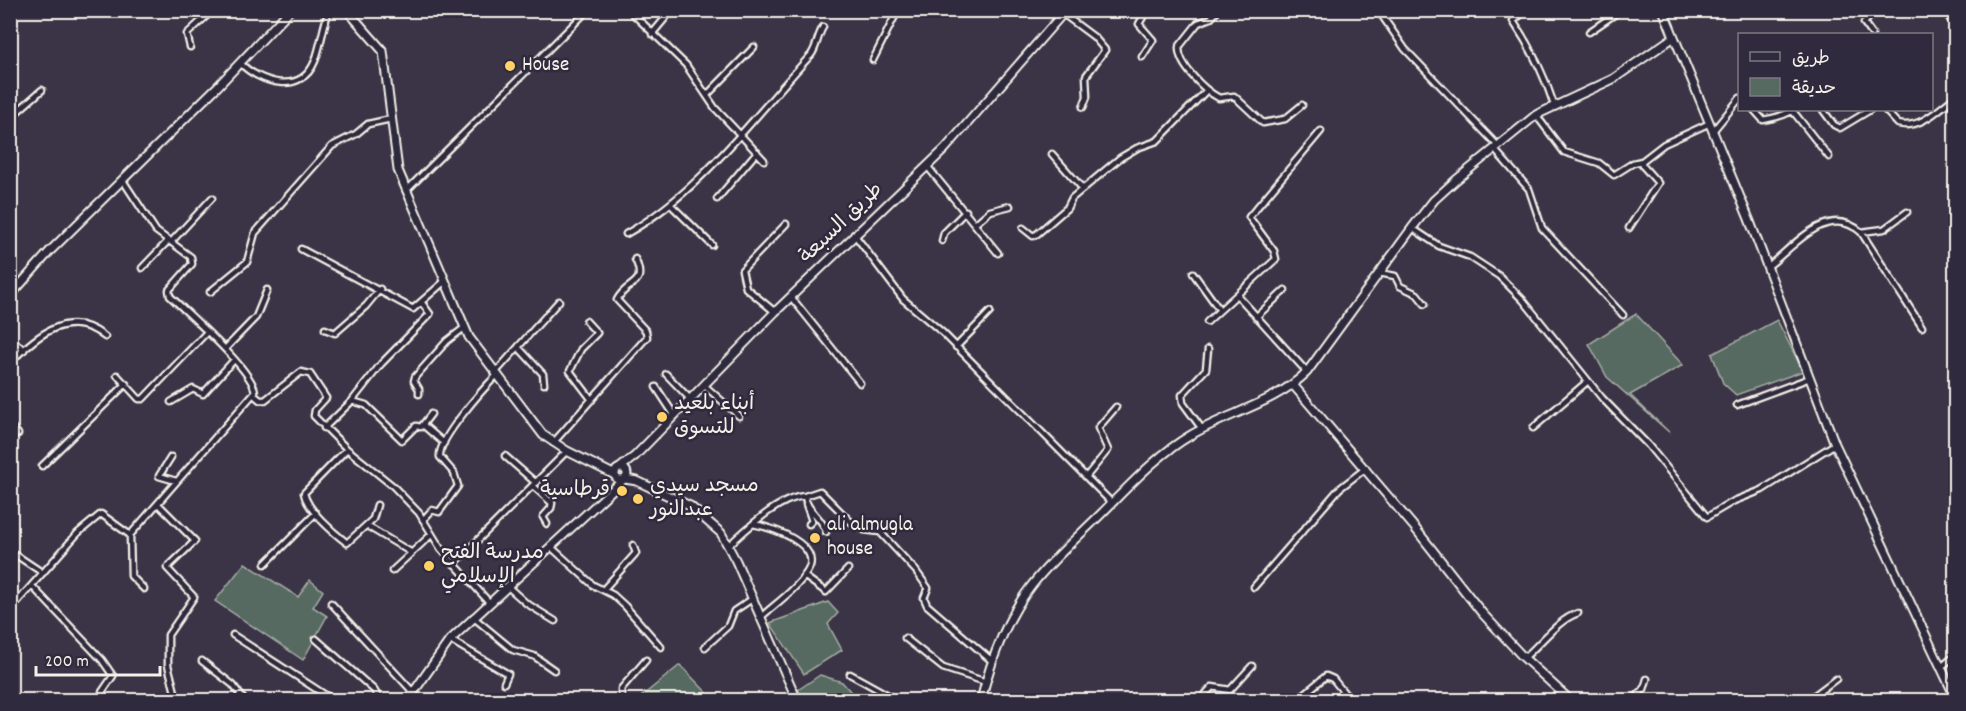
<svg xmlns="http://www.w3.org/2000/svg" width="1966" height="711" font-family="Dekko,'Playpen Sans Arabic',sans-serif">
<rect width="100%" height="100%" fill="#3b3346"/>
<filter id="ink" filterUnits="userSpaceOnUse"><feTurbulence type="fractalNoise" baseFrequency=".0167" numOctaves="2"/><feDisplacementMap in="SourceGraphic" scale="12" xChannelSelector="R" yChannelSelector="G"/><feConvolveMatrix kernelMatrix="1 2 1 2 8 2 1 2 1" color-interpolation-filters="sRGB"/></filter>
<g filter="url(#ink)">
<path fill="#576a62" stroke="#a6aea5" stroke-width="1.5" d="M1636,314L1683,365L1630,395L1670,433L1607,377L1589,344Z
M1777,320L1803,371L1736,395L1723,383L1712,354Z
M245,563L298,597L310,580L323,591L313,607L327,616L303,660L215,601Z
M828,602L838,613L828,624L842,650L804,674L770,623Z
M680,665L714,700H646L642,696Z
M820,675L842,682L858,700H803L798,690Z"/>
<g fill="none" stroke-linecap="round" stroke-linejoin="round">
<g stroke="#f4f1e8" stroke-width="9">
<path id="street" d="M629,10L686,65L715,108L764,160
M915,10H917
M1218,10L1211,18L1198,23L1179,47C1178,65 1204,90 1219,98L1234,96L1263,123L1285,119L1302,105
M1378,10L1405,49L1497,145
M1527,10L1513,21C1531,48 1544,73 1554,105
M1943,10L1956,26
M1063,14L1094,37L1105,50L1086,76L1087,97L1083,107
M1589,32L1621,10
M652,34L672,10
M1872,34L1864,23L1876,10
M190,47L187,34L213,10
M1142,57L1153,40L1139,24L1147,10
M873,60L898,10
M240,63C260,83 301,96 315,61C321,45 323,27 329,10
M707,95L754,47
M1754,110L1763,120C1773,118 1785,116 1793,110
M1792,110L1829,157
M1823,110L1834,125L1840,128L1870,110
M1885,110L1898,124C1920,130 1940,108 1956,96
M1536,115L1564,152L1599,163L1614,175L1633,163L1642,161
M10,118L42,90
M1713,131L1740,98
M1494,149L1529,189L1542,228L1623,315
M1052,154L1083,189
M927,166L998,253
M122,179L156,231L191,257L192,264L169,290L170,296C188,314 253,370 255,392L130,535
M406,191L588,10
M717,199L757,152
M671,205L712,245
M976,223L990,211L1010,206
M1023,228L1033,236L1037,234L1067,208L1072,198L1120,158L1137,148L1157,141L1207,90
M1412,228L1439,246L1470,257L1499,276L1523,300L1602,398L1648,445L1707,517L1734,501L1762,490L1835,444
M1629,228L1658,183L1642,165V161L1664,144L1710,123
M1861,232L1884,229L1907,212
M626,234C702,191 752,118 811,55C817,47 817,37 823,27
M854,234L903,299L943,333L1112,503
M172,241L212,198
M942,241L944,233L966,211
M301,249L413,309L445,281
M1767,267C1793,248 1827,202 1861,232L1922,327
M142,268L169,240
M1193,273L1219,309
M1379,273L1395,276L1400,286L1417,294L1425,304
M210,292L247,262L255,233L332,146L356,134L368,124L391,119
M1238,296L1307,372
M791,297L860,383
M775,312L746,288L742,270L786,224
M1256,317L1285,290
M586,321L597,333L581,349L570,371L592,400
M1207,322L1276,259L1274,251L1249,217L1321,131
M325,329L335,333L366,306L380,289
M10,338L24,350
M518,347L543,374L544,384
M956,347L990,312
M225,349L256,317L267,290
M10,363C37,334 70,308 105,337
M495,373L559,301
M666,374L691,400
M117,375L139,399H143L207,332
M705,386L739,416
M656,387L675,416
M419,394V389L414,381L415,377L447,341L464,328
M254,395L260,400H265L301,372L310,374L326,398L315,410L314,416L347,449L393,486L419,513L441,549L489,602
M352,401L381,364L430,314L422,303
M171,402L193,389L203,394L234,360
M1737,405L1810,378
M10,425L18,434
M423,425L444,443
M324,428L352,401L366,405L402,440L416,426L421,427L431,414
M1533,428L1588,381
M1202,429L1183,403L1182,395L1206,369L1208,349
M553,443L647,337L646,331L617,300C627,280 648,287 635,259
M347,449L304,493C307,510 334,533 347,543L373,519L377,505
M505,456L536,483
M171,457L159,476L176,481
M42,466L126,384
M1086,477L1108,450L1098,428L1116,407
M533,486L552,503L551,508L543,517L547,524
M805,496L820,491L851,522L864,530L880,532L916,571L928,588L924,598L927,605L992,661
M158,504L195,541L167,568L194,597L168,635V665L177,700
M806,504L812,521L809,524
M423,520L432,510L439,512L458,486L454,473L440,457C437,440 484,388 497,375
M753,524C771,527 825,545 807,572C796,590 775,604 760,618
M367,526L412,553
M729,545C748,528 778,498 805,496C806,511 823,517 826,532
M551,547L593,585L613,595L625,606L661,647
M10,551L43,573
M265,564L316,513
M454,564L567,451
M392,571L432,534
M804,576L826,592L848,569
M32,586L102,660L113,676L102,692L106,700
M507,586L526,603L555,621
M1254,587L1339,489L1366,468
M603,590L636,553L633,545
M331,603L413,692
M10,610L78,533L101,514L130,535L131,576L144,589
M473,617L513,650L534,656L554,670
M233,635L333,700
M905,638L943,668L986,682
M316,639L374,690L380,700
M450,640L508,674L504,683
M705,647L728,626L734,611L752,599
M1524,658C1540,644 1559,619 1578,613
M202,661L233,685L244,700
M1940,668L1956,655
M850,674L897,700
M622,700L621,689L646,660
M1200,700L1212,687L1230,690L1252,666
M1297,700L1326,676L1333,679L1350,700
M1633,700L1644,689L1647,679
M1723,700H1724
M1808,700L1836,679"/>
</g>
<g stroke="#f4f1e8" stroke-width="11">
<path id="secondary" d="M347,10L383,51L398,170L469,337L543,435L567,451L615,475
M1663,10L1749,219L1835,444L1956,699
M10,296L50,251L218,86L290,10
M1294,386L1415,528L1482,613L1523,657L1570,700
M621,467L635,456L775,312L945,149L1066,10
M615 474a6 6 0 1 1 12 0a6 6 0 1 1-12 0Z
M625,479L637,481L690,506L721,533L736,561L797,700
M408,700L450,640L623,480
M981,700C991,660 1006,618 1032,585C1053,558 1079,536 1102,513C1130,485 1157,455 1191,435C1230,412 1274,404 1307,372L1412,228L1434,200L1456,180L1536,115L1613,79L1674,37"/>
</g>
<use href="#street" stroke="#2f2a3d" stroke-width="4.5"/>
<use href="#secondary" stroke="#2f2a3d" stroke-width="7"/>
</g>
</g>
<g fill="#ffd166" stroke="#2f2a3d" stroke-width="2">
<circle cx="510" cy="66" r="6"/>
<circle cx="662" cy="417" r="6"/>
<circle cx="622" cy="491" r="6"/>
<circle cx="638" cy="499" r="6"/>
<circle cx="815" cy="538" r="6"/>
<circle cx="429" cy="566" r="6"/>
</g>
<g text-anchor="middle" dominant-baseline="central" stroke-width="5" stroke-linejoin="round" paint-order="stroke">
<g font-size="21" fill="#f4f1e8" stroke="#2f2a3d" text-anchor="start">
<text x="522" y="66">House</text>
<text x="674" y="405">أبناء بلعيد<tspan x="674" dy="24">للتسوق</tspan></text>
<text x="650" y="487">مسجد سيدي<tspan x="650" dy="24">عبدالنور</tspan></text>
<text x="610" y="491" text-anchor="end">قرطاسية</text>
<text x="827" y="526">ali almugla<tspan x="827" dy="24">house</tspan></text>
<text x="441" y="554">مدرسة الفتح<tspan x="441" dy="24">الإسلامي</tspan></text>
</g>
<g font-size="21" fill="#f4f1e8" stroke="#2f2a3d">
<text transform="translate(842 224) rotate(-44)">طريق السبعة</text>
</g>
</g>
<rect width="1966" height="711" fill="none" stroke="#2f2a3d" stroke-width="36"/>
<rect x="18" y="18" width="1930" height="675" fill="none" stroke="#f4f1e8" stroke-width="2" filter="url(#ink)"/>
<rect x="1738" y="33" width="195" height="78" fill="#2f2a3d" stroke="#7e7a81" stroke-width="1.5"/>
<rect x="1750" y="52" width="30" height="9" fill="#2f2a3d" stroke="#7e7a81" stroke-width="1.5"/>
<text x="1792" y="63" font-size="18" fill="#f4f1e8">طريق</text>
<rect x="1750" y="78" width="30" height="18" fill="#576a62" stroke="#7e7a81" stroke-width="1.5"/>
<text x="1792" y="93" font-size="18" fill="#f4f1e8">حديقة</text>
<path d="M36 666v9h124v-9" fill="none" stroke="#f4f1e8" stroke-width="3"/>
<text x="45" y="666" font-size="18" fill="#f4f1e8" stroke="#2f2a3d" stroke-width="4.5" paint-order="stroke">200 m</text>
</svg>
